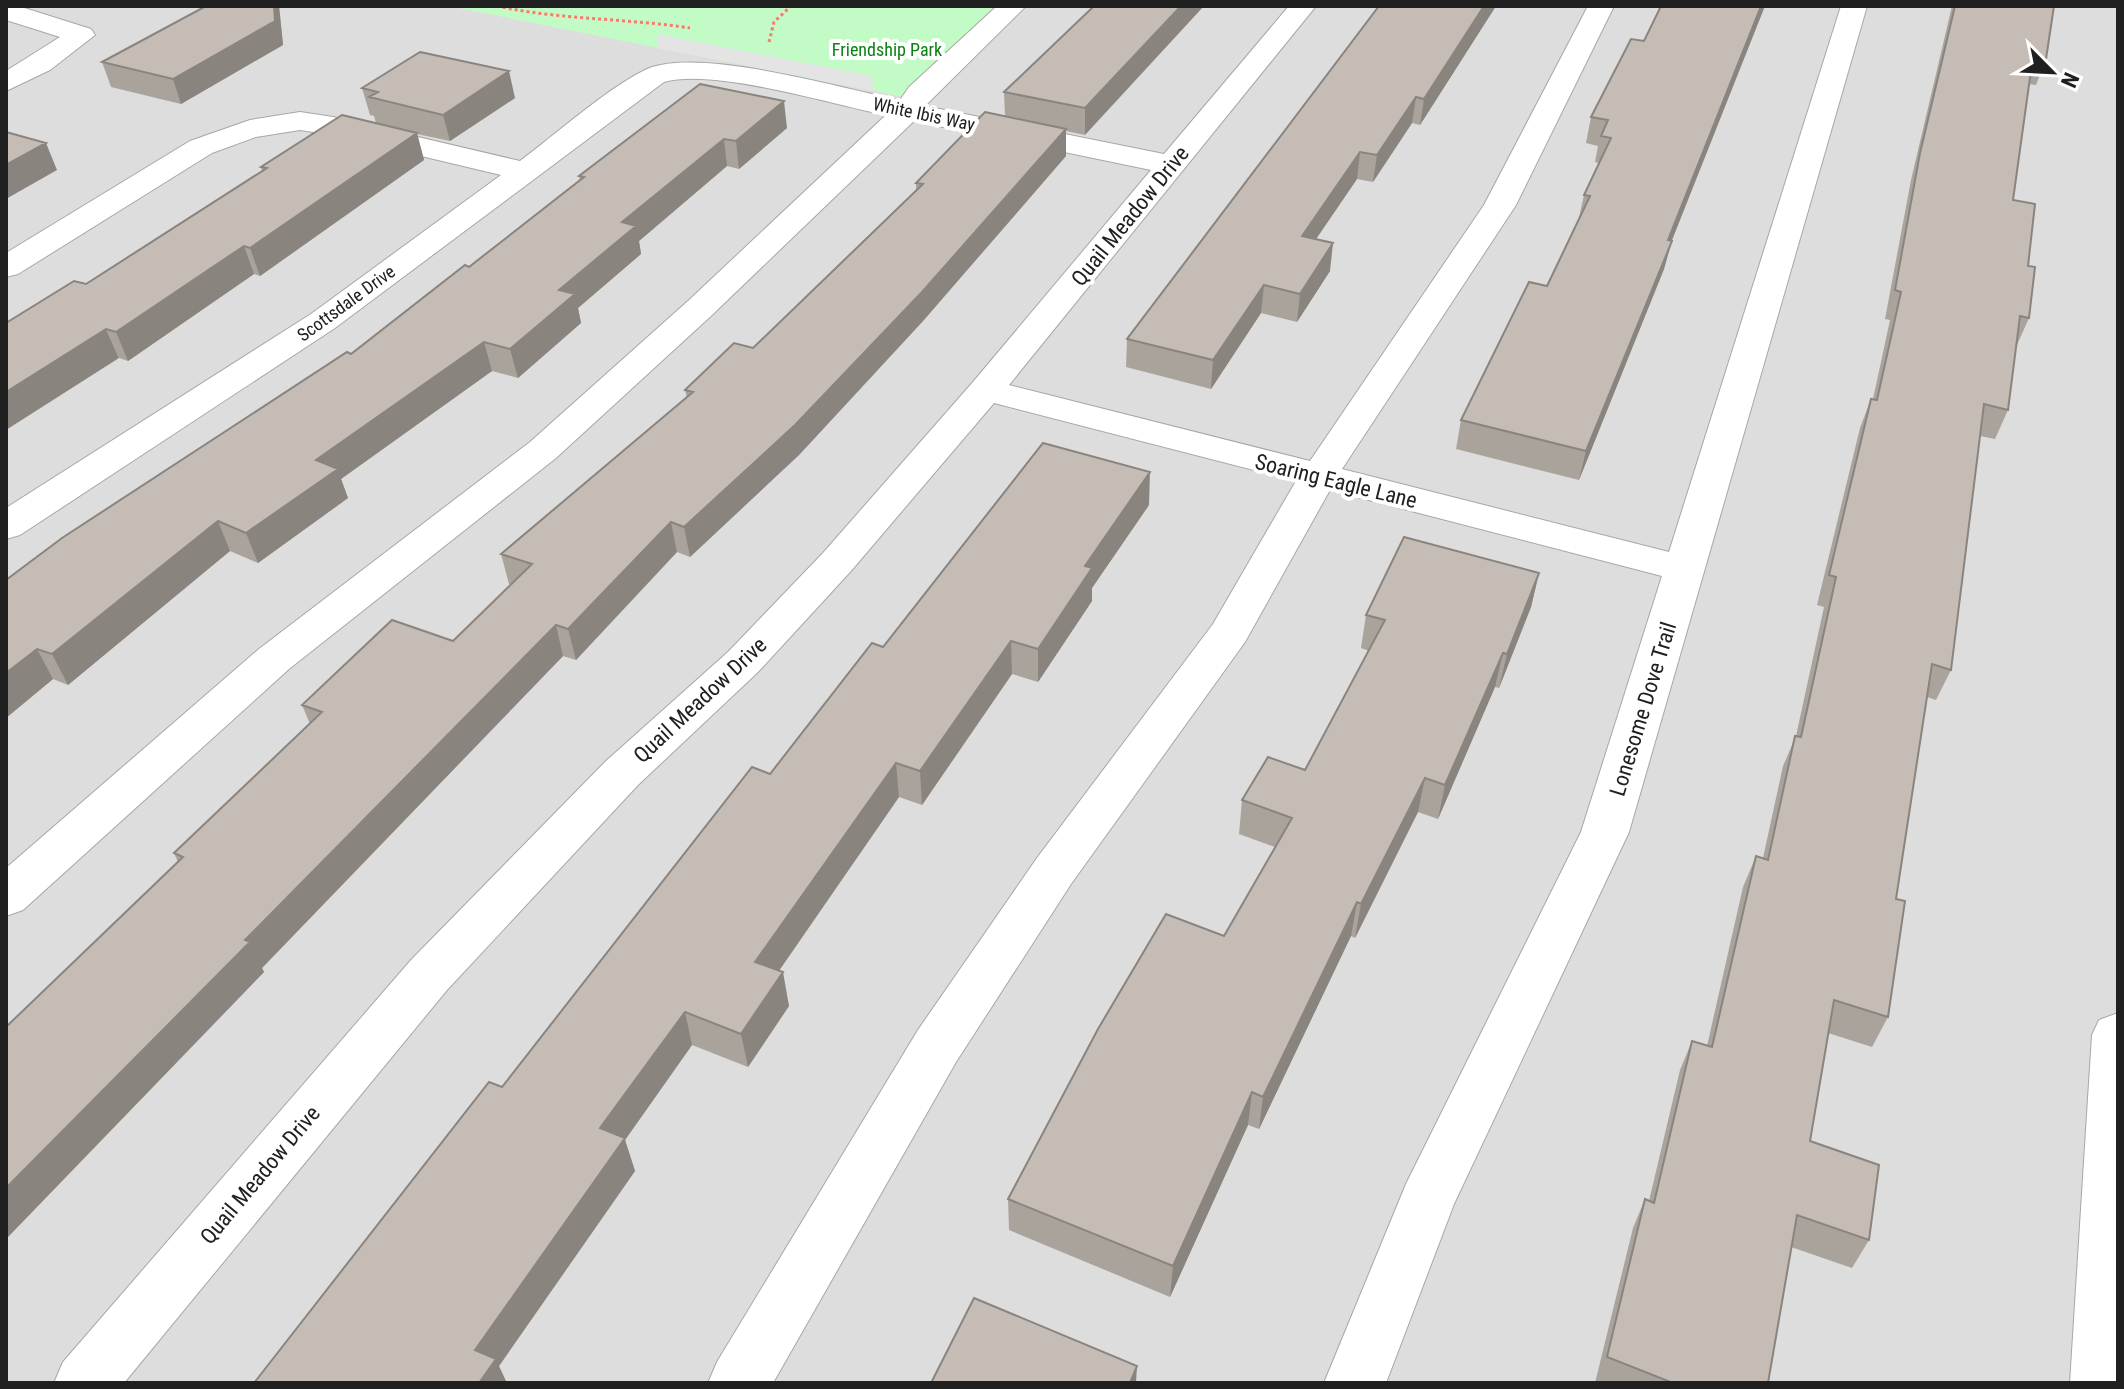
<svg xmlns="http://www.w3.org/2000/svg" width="2124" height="1389" font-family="'Roboto Condensed',sans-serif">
<rect width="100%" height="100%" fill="#f1ede6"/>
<path fill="#dedddd" d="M6,6H2118V1383H6Z"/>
<path fill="#c3fbc7" d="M448,6H1002L904,97Z"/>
<path fill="#e4e4e4" d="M657,34L871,76L875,91L657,48Z"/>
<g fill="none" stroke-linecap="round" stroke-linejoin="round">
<g stroke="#a7a7a7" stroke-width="2">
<path id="minor" d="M6,6H18L91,29L95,35L50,70L6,91V71L60,37L6,20Z
M997,6H1026L925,106L1164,154L1289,6H1316L1009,385L1310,461L1484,205L1588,6H1614L1516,205L1342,469L1669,552L1841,6H1867L1629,832L1454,1204L1386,1383H1324L1406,1184L1581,832L1662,576L1330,490L1245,642L1071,884L956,1062L773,1383H708L717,1362L918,1030L1037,858L1213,624L1296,481L994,403L851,571L758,672L638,785L447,990L124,1383H54L63,1362L411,960L606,761L728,652L823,553L973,382L1151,170L914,121L712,315L556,458L289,669L23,910L6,916V868L259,649L530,442L688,301L886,115C830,104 715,68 664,82L335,328L20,535L6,539V508L311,314L501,175L333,135L300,130L256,137L212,153L18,274L6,277V253L190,141L250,120L300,112L333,117L520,161C556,134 604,91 643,71C692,44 842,89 900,100L909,87Z
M2118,1013V1383H2070L2092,1035L2099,1020Z"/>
</g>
<path stroke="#fc796b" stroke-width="3" stroke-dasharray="3 3" stroke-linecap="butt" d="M497,6C560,20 626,18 690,28
M769,42L774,22L790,7
M865,57L898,51"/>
<use href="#minor" fill="#fff" fill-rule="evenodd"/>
</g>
<path fill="#a9a39c" d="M206,6H279L283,45L181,104L111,87L102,62Z
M1094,6L1085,135L1066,131V156L923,321L799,455L690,557L677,552L576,660L563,656L262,968L264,972L6,1239V1027L178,862L174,853L310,724L302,705L453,641L511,584H509L501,554L687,398L685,390L753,348L916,190V183L1005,116L1004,92Z
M1496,6L1420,125L1412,123L1373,182L1357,179L1316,239L1330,271L1297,322L1261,313L1211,389L1126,367L1127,339Z
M1952,6H2054L2046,59L2036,85L2029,84L2013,200L2028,266L2029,318L2016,347L2008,410L1995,439L1980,436L1951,670L1936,700L1927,697L1896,899L1888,1017L1872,1047L1828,1033L1810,1141L1869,1240L1852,1268L1791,1247L1768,1383H1595L1633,1228L1645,1199L1649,1201L1680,1070L1692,1041L1707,1046L1743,887L1756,856L1763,858L1783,766L1796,736L1824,607L1817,605L1860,428L1871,399H1873L1890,320L1885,319L1911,180Z
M1644,41L1671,241L1664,269L1579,480L1456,449L1461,420L1547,286L1578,222L1584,195L1599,163L1595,162L1598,146L1586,143L1591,117Z
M700,84L787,128L739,169L727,166L639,241L641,254L578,308L581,323L518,378L492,371L341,479L348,498L258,563L230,551L68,685L53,679L6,718V580L351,354L469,267L580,181L579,176Z
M362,88L515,98L450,141L417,134L424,160L260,276L254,274L128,361L119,358L86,284L262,171L261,167L376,123L374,116L370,115Z
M1149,505L1092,588V601L1038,682L1012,674L922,805L899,797L779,971L789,1006L748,1067L692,1045L625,1140L635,1171L499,1366L254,1383L502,1087L770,774L883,647Z
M1539,573L1531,607L1499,688L1495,687L1438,819L1418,812L1355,938L1351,936L1259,1129L1248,1125L1170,1297L1009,1230L1008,1199L1224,936L1275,847L1239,834L1242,800L1305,770L1369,651L1361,648L1366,615Z"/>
<path fill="#8a847f" d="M274,6H279L283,45L181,104L173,79Z
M1181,6H1204L1085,135V108Z
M1484,6H1496L1420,125L1424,99Z
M1761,6H1765L1661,268L1668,240Z
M509,71L515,98L450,141L443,115Z
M1416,97L1412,123L1373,182L1377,155Z
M784,101L787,128L739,169L736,141Z
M1066,129V156L923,321L799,455L690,557L684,527Z
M417,133L424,160L260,276L250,248Z
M724,139L727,166L639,241L641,254L578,308L581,323L518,378L510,349L559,290L622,222Z
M46,143L57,170L6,199V165Z
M1360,152L1357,179L1299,264L1302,236Z
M1672,241L1664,269L1579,480L1586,451Z
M1333,243L1330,271L1297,322L1300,294Z
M244,246L254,274L128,361L116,332Z
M1264,285L1261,313L1211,389L1213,360Z
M106,329L119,358L6,430V392Z
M484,342L492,371L341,479L348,498L258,563L246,533L316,460Z
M1150,472L1149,505L1092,588V601L1038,682V649L1085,566Z
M218,521L230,551L68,685L52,654Z
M671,522L677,552L576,660L568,629Z
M1539,573L1531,607L1499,688L1507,654Z
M556,625L563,656L262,968L264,972L6,1239V1188L245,940Z
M1011,641L1012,674L922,805L920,771Z
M37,649L53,679L6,718V673Z
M1503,653L1495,687L1438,819L1445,785Z
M896,763L899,797L762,995L755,962Z
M1425,778L1418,812L1355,938L1361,904Z
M1357,902L1351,936L1259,1129L1263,1097Z
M783,972L789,1006L748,1067L741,1034Z
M685,1012L692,1045L625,1140L635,1171L499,1366L507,1383H479L475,1350L600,1128Z
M1252,1092L1248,1125L1170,1297L1173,1266Z
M1137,1366L1136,1383H1130Z"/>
<path fill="#c5bdb5" stroke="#8a847f" stroke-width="2" d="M206,6H274L275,21L173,79L102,62Z
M1094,6H1181L1085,108L1004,92Z
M1379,6H1484L1424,99L1416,97L1377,155L1360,152L1302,236L1333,243L1300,294L1264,285L1213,360L1127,339Z
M1661,6H1761L1668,240L1672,241L1586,451L1461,420L1529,282L1547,286L1590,196L1584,195L1611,138L1601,136L1608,120L1591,117L1631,39L1644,41Z
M1955,6H2054L2046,59L2033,56L2013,200L2035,204L2028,266L2035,267L2029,318L2020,316L2008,410L1984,404L1951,670L1932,664L1896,899L1905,901L1888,1017L1834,1000L1810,1141L1879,1165L1869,1240L1797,1215L1768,1383H1673L1607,1357L1645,1199L1654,1203L1692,1041L1712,1047L1756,856L1768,860L1795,736L1801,737L1836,577L1829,575L1871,399L1877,400L1901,292L1895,290L1920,153Z
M420,52L509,71L443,115L369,97L378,92L362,88Z
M700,84L784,101L736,141L724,139L622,222L636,226L559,290L575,294L510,349L484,342L316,460L338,469L246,533L218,521L52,654L37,649L6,673V580L62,538L347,352L351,354L465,265L469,267L584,177L579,176Z
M985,112L1066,129L922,292L795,425L684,527L671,522L568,629L556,625L245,940L250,942L6,1188V1027L183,857L174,853L322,712L302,705L392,620L453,641L532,564L501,554L693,392L685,390L734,343L753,348L923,184L916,183Z
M342,115L417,133L250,248L244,246L116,332L106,329L6,392V323L74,281L86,284L267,168L261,167Z
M6,132L46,143L6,165Z
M1043,443L1150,472L1085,566L1092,568L1038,649L1011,641L920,771L896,763L755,962L783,972L741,1034L685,1012L600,1128L625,1138L475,1350L496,1359L479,1383H254L489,1082L502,1087L752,767L770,774L872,643L883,647Z
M1404,537L1539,573L1507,654L1503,653L1445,785L1425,778L1361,904L1357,902L1263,1097L1252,1092L1173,1266L1008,1199L1098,1029L1166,914L1224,936L1292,818L1242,800L1268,757L1305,770L1385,620L1366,615Z
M974,1298L1137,1366L1130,1383H931Z"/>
<g text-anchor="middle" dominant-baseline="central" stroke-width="8" stroke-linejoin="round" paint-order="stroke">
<g font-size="18" fill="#0a8213" stroke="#fff">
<text x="887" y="49">Friendship Park</text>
</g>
<g font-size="18" fill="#202020" stroke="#fff">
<text transform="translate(924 114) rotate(12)">White Ibis Way</text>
<text transform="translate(346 303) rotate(-36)">Scottsdale Drive</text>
</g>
<g font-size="22" fill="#202020" stroke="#fff">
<text transform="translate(1130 216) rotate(-51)">Quail Meadow Drive</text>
<text transform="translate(1336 481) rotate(14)">Soaring Eagle Lane</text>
<text transform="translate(700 700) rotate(-43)">Quail Meadow Drive</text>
<text transform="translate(1643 709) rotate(-73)">Lonesome Dove Trail</text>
<text transform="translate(260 1175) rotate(-50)">Quail Meadow Drive</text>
</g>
</g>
<rect width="2124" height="1389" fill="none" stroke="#202020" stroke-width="16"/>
<g transform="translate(2052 72) rotate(114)" stroke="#ffffff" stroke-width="6" paint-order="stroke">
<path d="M0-6L14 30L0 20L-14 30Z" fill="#202020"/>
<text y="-12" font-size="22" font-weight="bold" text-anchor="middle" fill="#202020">N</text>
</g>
</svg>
